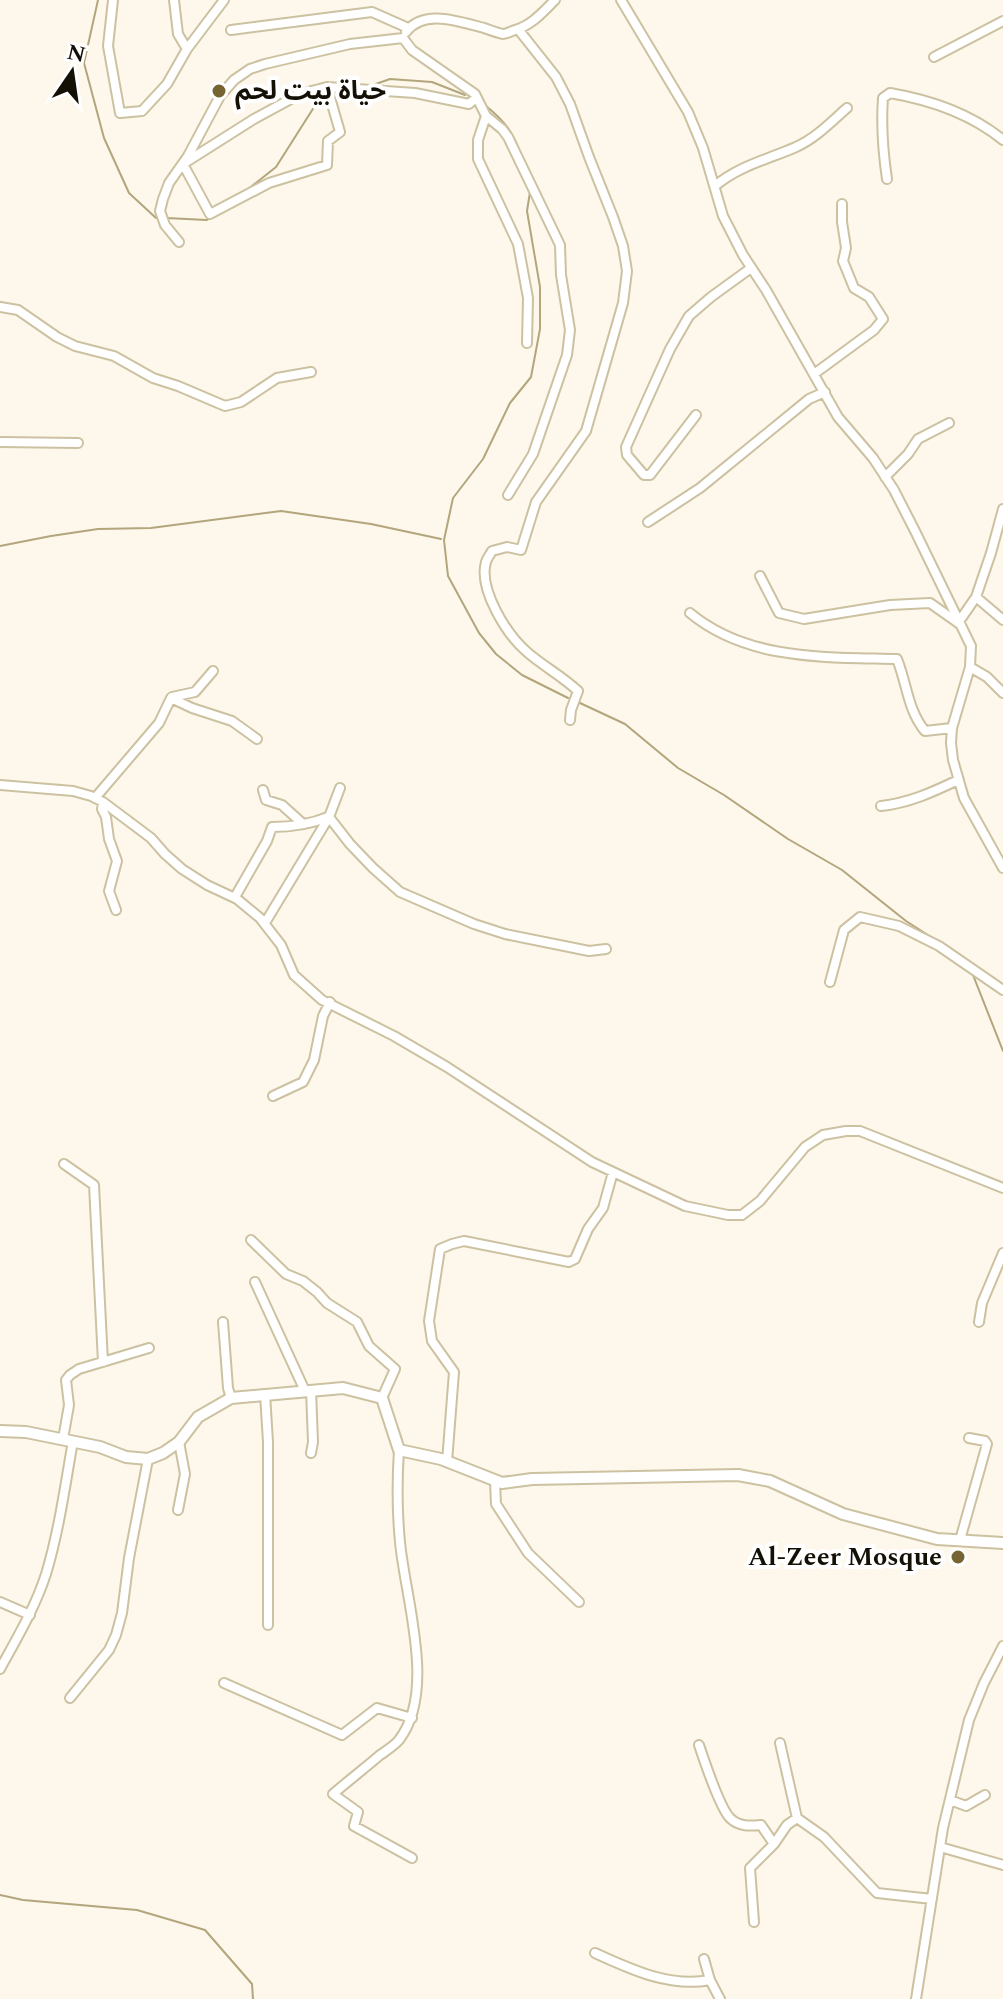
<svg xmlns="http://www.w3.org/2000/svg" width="1003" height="1999" font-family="Spectral,'Noto Sans Arabic',serif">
<rect width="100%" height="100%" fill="#fdf8eb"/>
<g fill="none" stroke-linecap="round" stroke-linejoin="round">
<path stroke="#b3a57c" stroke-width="2" d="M98,0L84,63L104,138L129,193L156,218H159
M370,86L390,79L432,82L465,95
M332,98L348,93
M486,106C502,119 513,131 519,151
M247,190L276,167L316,104L326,100
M530,192L527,211L540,287V329L531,377L510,403L483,459L453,498L444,540L448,576L479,633L496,654L522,675L568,698
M166,218L207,220L210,218
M0,546L51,536L98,529L151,528L281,511L371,524L441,539
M580,703L625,724L678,768L724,795L788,839L842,870L906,921L931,937
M973,975L1003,1051
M0,1895L23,1900L137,1910L205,1930L252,1984L253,1999"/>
<g stroke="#ccc1a0" stroke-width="12">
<path id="minor" d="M113,0L108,46L120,113L142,111L167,84L187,49L224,0
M174,0L178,34L187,49
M621,0L688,112L703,148L723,216L743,255L766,290L838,417L873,458L894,490L915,531L971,646L970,667L952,728L951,743L953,760L964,798L1003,868
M518,29L556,77L570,104L589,157L613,217L623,246L627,271L623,303L586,431L536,502L521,550L507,547L492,551C490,555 487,558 486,562C478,589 507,635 527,652C543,666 562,676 578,691L571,710L570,720
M231,30L372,12L408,28
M406,32C424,8 460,22 484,28C490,30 497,33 503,34C506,34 512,31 515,30C532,25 543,12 555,0
M403,38L412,50L475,94L486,116L478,140V159L518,244L528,298L527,343
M934,57L1003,21
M327,87L340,132L328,141L327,165L269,183L210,214L183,164L254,119L300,94L327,87L415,93L469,104L476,98
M486,116L502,129L508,137L560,245L561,275L570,330L567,355L533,454L508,495
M887,179C883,152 881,125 883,98L890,93C931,100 970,113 1003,140
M715,186C738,166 769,159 796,147C816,138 831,122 847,108
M179,242L165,225L160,211L163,199L169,183L188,156L220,96L234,80L250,69L265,64L350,44L403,38
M0,307L18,310L57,337L75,346L114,356L153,378L178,386L225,406L241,402L277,378L311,372
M814,374L874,330L883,319L869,297L854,288L843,261L846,248L842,222V204
M696,415L650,475H644L627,455L626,447L670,349L689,316L711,297L751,268
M0,442L78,443
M885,477L908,454L918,439L949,423
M648,522L700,488L809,399L825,392
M760,576L779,613L804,619L890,605L930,603L957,622
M976,597L1003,620
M690,613C748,661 826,657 897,659C907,684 908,711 925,731L952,728
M958,623L976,597L991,553L1003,509
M970,667L987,677L1003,693
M172,697L195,692L213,671
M0,785L73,791L91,796L103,802L151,838L165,854L182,869L207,885L237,899L260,918L281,945L294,975L322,1000L394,1036L447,1067L592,1162L685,1206L728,1215H742L760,1201L805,1147L823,1135L846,1131H860L1003,1188
M263,790L266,800L282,805L302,823
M95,798L159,723L171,698L192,708L232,721L257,739
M103,802L102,809L106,817L109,839L117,861L109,891L116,910
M881,806C909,803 933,792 958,780
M329,817L350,844L373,868L400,892L474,924L505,934L589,951L606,949
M235,897L267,841L272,827C291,827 311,824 328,817
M265,923L329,817L340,788
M830,982L844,930L860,917L899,926L939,946L1003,990
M273,1096L303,1082L314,1060L323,1016L330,1002
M64,1164L94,1185L103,1362
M251,1240L286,1274L303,1281L317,1292L327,1303L357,1322L369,1346L395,1369L382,1398
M255,1282L305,1391
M223,1322L228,1388L231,1398
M979,1322L982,1303L1003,1253
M265,1394L268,1442V1625
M63,1439L69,1405L66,1380L70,1375L79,1369L149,1348
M399,1450C397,1480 397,1511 400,1542C405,1598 437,1691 399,1740C394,1746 387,1750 380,1755C365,1768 348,1781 333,1794L358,1812L354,1826L412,1858
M311,1453L313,1442L311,1390
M447,1462L454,1372L432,1341L429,1321L440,1249L452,1244L464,1241L569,1262L575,1259L588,1229L603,1208L613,1172
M495,1481L496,1504L528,1553L579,1602
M178,1510L185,1474L179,1442
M960,1540L987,1444L985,1441L969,1438
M0,1602L30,1615
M0,1669C17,1638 35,1608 46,1574C59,1531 65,1486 73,1441
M224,1683L342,1735L377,1708L412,1718
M70,1698L109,1650L116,1635L122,1613L129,1558L148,1459
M780,1743L797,1818L824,1837L877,1893L932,1899
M699,1745C704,1760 720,1808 730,1818C739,1827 750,1826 761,1825L774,1844
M950,1800L966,1806L985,1795
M940,1847L1003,1865
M754,1922L750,1868L774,1844L787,1825L797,1818
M595,1953C630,1969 670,1988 710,1980
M704,1959L710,1980L720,1999
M916,1999L943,1828L969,1720L984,1683L1003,1646"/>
</g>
<g stroke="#ccc1a0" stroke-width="14">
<path id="tertiary" d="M0,1431L26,1432L100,1447L126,1457L148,1459L163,1453L179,1442L198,1417L231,1398L343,1388L382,1398L399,1450L441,1459L502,1483L532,1479L738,1475L770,1481L843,1514L937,1539L1003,1543"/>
</g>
<use href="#minor" stroke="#fff" stroke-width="8"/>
<use href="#tertiary" stroke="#fff" stroke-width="10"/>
</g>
<g fill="#766533" stroke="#fff" stroke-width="3">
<circle cx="219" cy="91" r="8"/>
<circle cx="958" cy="1557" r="8"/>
</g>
<g text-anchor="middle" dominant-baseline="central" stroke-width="8" stroke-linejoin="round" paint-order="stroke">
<g font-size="26" font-weight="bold" fill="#141005" stroke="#fff" text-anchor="start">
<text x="235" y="91">حياة بيت لحم</text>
<text x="942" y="1557" text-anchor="end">Al-Zeer Mosque</text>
</g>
</g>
<g transform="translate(72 72) rotate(13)" stroke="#ffffff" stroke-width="6" paint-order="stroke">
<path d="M0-6L14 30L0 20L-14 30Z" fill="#141005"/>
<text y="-12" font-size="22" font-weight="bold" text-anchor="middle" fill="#141005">N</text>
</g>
</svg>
